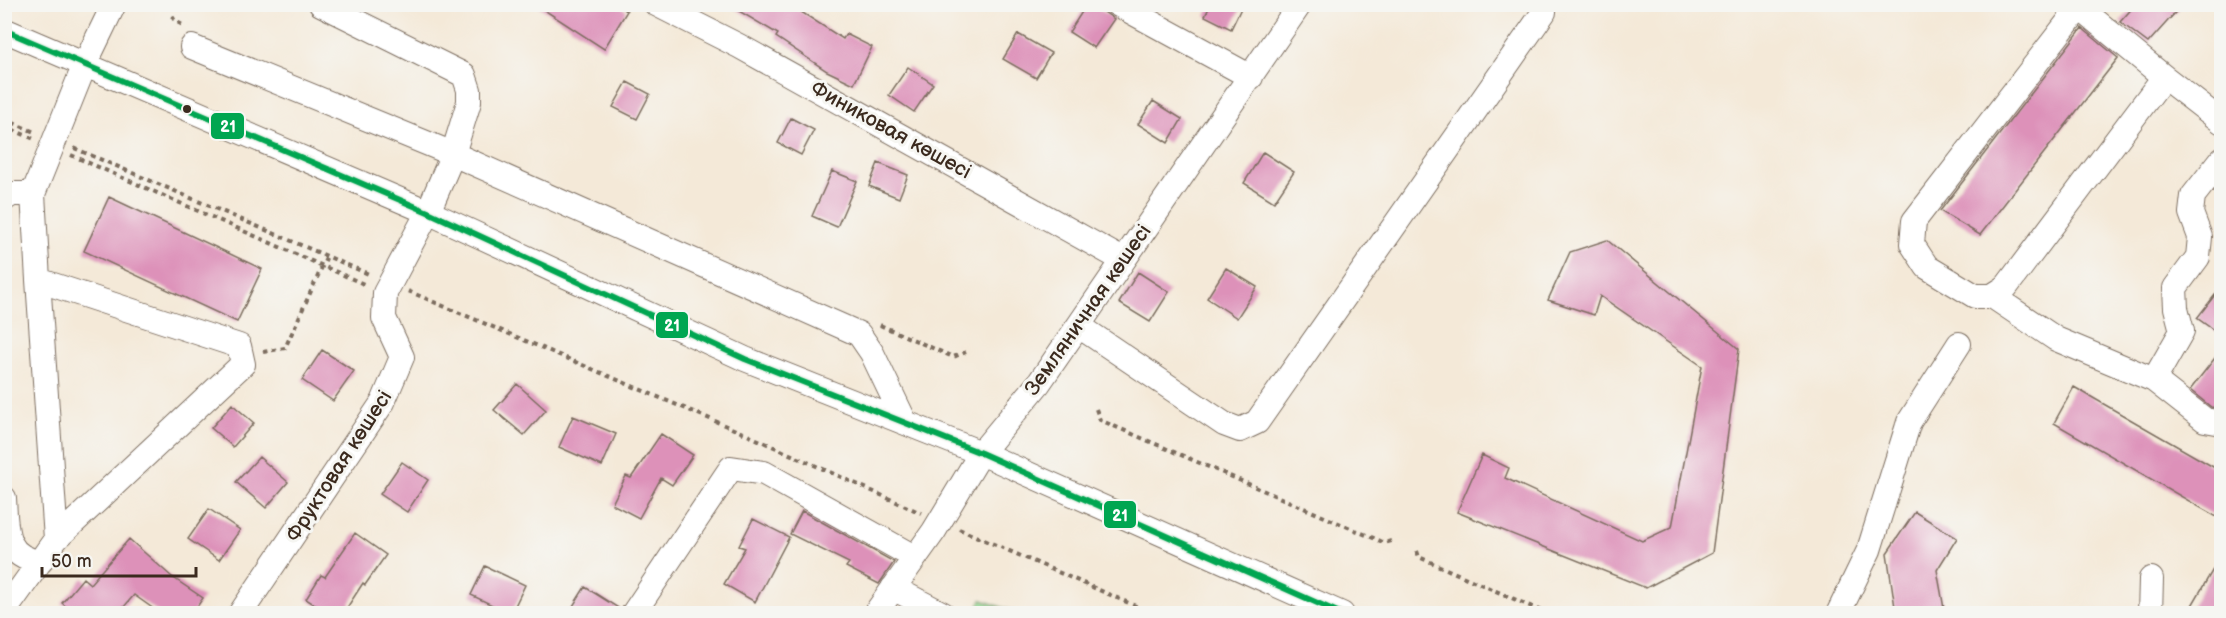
<svg xmlns="http://www.w3.org/2000/svg" width="2226" height="618" font-family="'Balsamiq Sans',sans-serif">
<rect width="100%" height="100%" fill="#f6f6f2"/>
<filter id="ink" filterUnits="userSpaceOnUse"><feTurbulence type="fractalNoise" baseFrequency=".0167" numOctaves="2"/><feDisplacementMap in="SourceGraphic" scale="12" xChannelSelector="R" yChannelSelector="G"/><feConvolveMatrix kernelMatrix="1 2 1 2 8 2 1 2 1" color-interpolation-filters="sRGB"/></filter>
<filter id="wash" filterUnits="userSpaceOnUse"><feTurbulence type="fractalNoise" baseFrequency=".008" numOctaves="4" result="noise"/><feDisplacementMap in="SourceGraphic" scale="24" xChannelSelector="R" yChannelSelector="G"/><feGaussianBlur stdDeviation="1.35" result="paint"/><feColorMatrix in="noise" values="0 0 0 0 0 0 0 0 0 0 0 0 0 0 0 0 0 1.4 0 .05"/><feComposite in="paint" operator="in"/></filter>
<g filter="url(#wash)">
<rect width="100%" height="100%" fill="#f4e9d8"/>
<path fill="#93d992" stroke="#678258" stroke-width="1.5" d="M982,600L1017,613H974Z"/>
<g id="blocks">
<path fill="#dd91b9" d="M535,4H616L627,11L604,49Z
M727,4H789L843,39L846,34L872,47L854,84L827,71L776,37L778,34Z
M1087,4H1092L1114,19L1094,48L1069,32Z
M1211,4H1243L1231,29L1205,16Z
M2136,4H2183L2148,43L2120,22Z
M2082,28L2118,58L1980,235L1940,211Z
M1018,34L1051,53L1036,78L1003,59Z
M908,67L933,84L914,112L889,95Z
M627,82L650,94L637,119L613,107Z
M1153,101L1182,119L1168,143L1138,124Z
M791,118L814,130L801,155L778,143Z
M1263,152L1294,172L1274,202L1244,183Z
M878,163L908,175L899,198L869,186Z
M832,171L857,181L837,227L812,216Z
M109,197L262,269L237,322L84,251Z
M1607,240L1739,349L1712,553L1646,588L1457,512L1482,455L1509,468L1505,478L1642,541L1672,527L1702,366L1600,296L1594,315L1548,300L1570,252Z
M1226,268L1257,287L1237,318L1207,298Z
M1138,272L1169,292L1150,322L1119,303Z
M2222,286V336L2197,318Z
M2222,349V408L2211,407L2190,390Z
M322,350L354,371L333,401L302,380Z
M517,384L546,410L524,435L494,410Z
M2074,387L2222,472V520L2054,423Z
M232,404L254,423L233,447L211,428Z
M573,416L616,434L602,466L559,447Z
M661,434L693,455L672,485L661,478L639,518L612,504L626,476L631,478Z
M259,457L288,482L266,508L236,482Z
M402,462L428,480L407,512L380,494Z
M209,509L240,530L219,560L188,539Z
M802,511L894,562L879,584L846,567L849,563L790,534Z
M1915,512L1957,538L1937,570L1945,614H1896L1887,553Z
M753,519L789,537L755,602L724,584L745,548L739,546Z
M355,533L386,555L365,585L363,583L343,614H329L306,599L321,575L325,577Z
M129,539L172,577L203,598L192,614H161L134,595L118,614H74L62,603L83,578L90,584Z
M2222,554V614H2187Z
M485,566L525,585L511,614L471,595Z
M585,587L620,609L619,614H568Z"/>
</g>
</g>
<g filter="url(#ink)">
<use href="#blocks" fill-opacity="0" stroke="#7c6d5f" stroke-width="1.5"/>
<g fill="none" stroke-linecap="round" stroke-linejoin="round">
<g stroke="#7c6d5f" stroke-width="26">
<path id="minor" d="M656,4L739,46L1123,260
M1117,4L1251,77
M2082,4L1914,221L1912,244L1927,267L1975,296H1992L2006,287L2164,77L2222,122
M2080,8L2164,77
M4,30L428,212L745,359L981,453L1342,614
M192,47L453,154L859,334L872,353L905,422
M4,199L12,194H33
M38,280L56,539
M1992,296L2056,339L2154,380L2205,420L2222,423
M1079,326L1224,424L1240,430L1257,422L1544,12L1543,4
M2154,380L2182,331L2176,308L2175,288L2198,257L2200,237L2191,213L2193,196L2222,159
M4,498C6,528 3,557 40,562
M893,588L943,614
M4,612L56,539L243,364L239,346L38,280L33,194L85,64L114,4
M240,614L383,402L402,357L384,318L385,293L428,212L453,154L469,102V90L464,75L321,4
M633,614L731,468L764,473L914,557
M875,614L934,531L981,453L1039,383L1300,4
M1838,614L1869,550L1909,422L1959,344
M2150,614L2151,579"/>
</g>
<path stroke="#7c6d5f" stroke-width="4" stroke-dasharray="4.5 4.5" stroke-linecap="butt" d="M172,16L175,21L185,26
M4,119L37,133
M4,126L34,139
M74,148L371,275
M71,155L366,285
M408,291L743,433L921,513
M880,325L953,357L966,352
M263,352L285,348L327,256
M1096,409L1100,420L1385,543L1394,540
M959,529L1154,614
M1417,551L1419,557L1548,614"/>
<use href="#minor" stroke="#fff" stroke-width="24"/>
<g stroke="#f6f6f2" stroke-width="10">
<path id="bus-1" d="M4,30L428,212L745,359L981,453L1342,614"/>
</g>
<use href="#bus-1" stroke="#00a651" stroke-width="6"/>
</g>
</g>
<circle fill="#3b2a1e" stroke="#f6f6f2" stroke-width="2" cx="187" cy="109" r="5"/>
<g text-anchor="middle" dominant-baseline="central" stroke-width="6" stroke-linejoin="round" paint-order="stroke">
<g font-size="21" fill="#3b2a1e" stroke="#f6f6f2">
<text transform="translate(891 130) rotate(29)">Финиковая көшесі</text>
<text transform="translate(1088 310) rotate(-55)">Земляничная көшесі</text>
<text transform="translate(339 466) rotate(-57)">Фруктовая көшесі</text>
</g>
</g>
<g stroke="#f6f6f2" stroke-width="2">
<rect x="210" y="112" width="35" height="28" rx="6" fill="#00a651"/>
<rect x="655" y="311" width="34" height="28" rx="6" fill="#00a651"/>
<rect x="1103" y="500" width="34" height="29" rx="6" fill="#00a651"/>
</g>
<g font-size="16" text-anchor="middle" font-weight="bold" fill="#fff">
<text x="228" y="132">21</text>
<text x="672" y="331">21</text>
<text x="1120" y="521">21</text>
</g>
<rect width="2226" height="618" fill="none" stroke="#f6f6f2" stroke-width="24"/>
<path d="M42 567v9h154v-9" fill="none" stroke="#3b2a1e" stroke-width="3"/>
<text x="51" y="567" font-size="18" fill="#3b2a1e" stroke="#f6f6f2" stroke-width="4.5" paint-order="stroke">50 m</text>
</svg>
